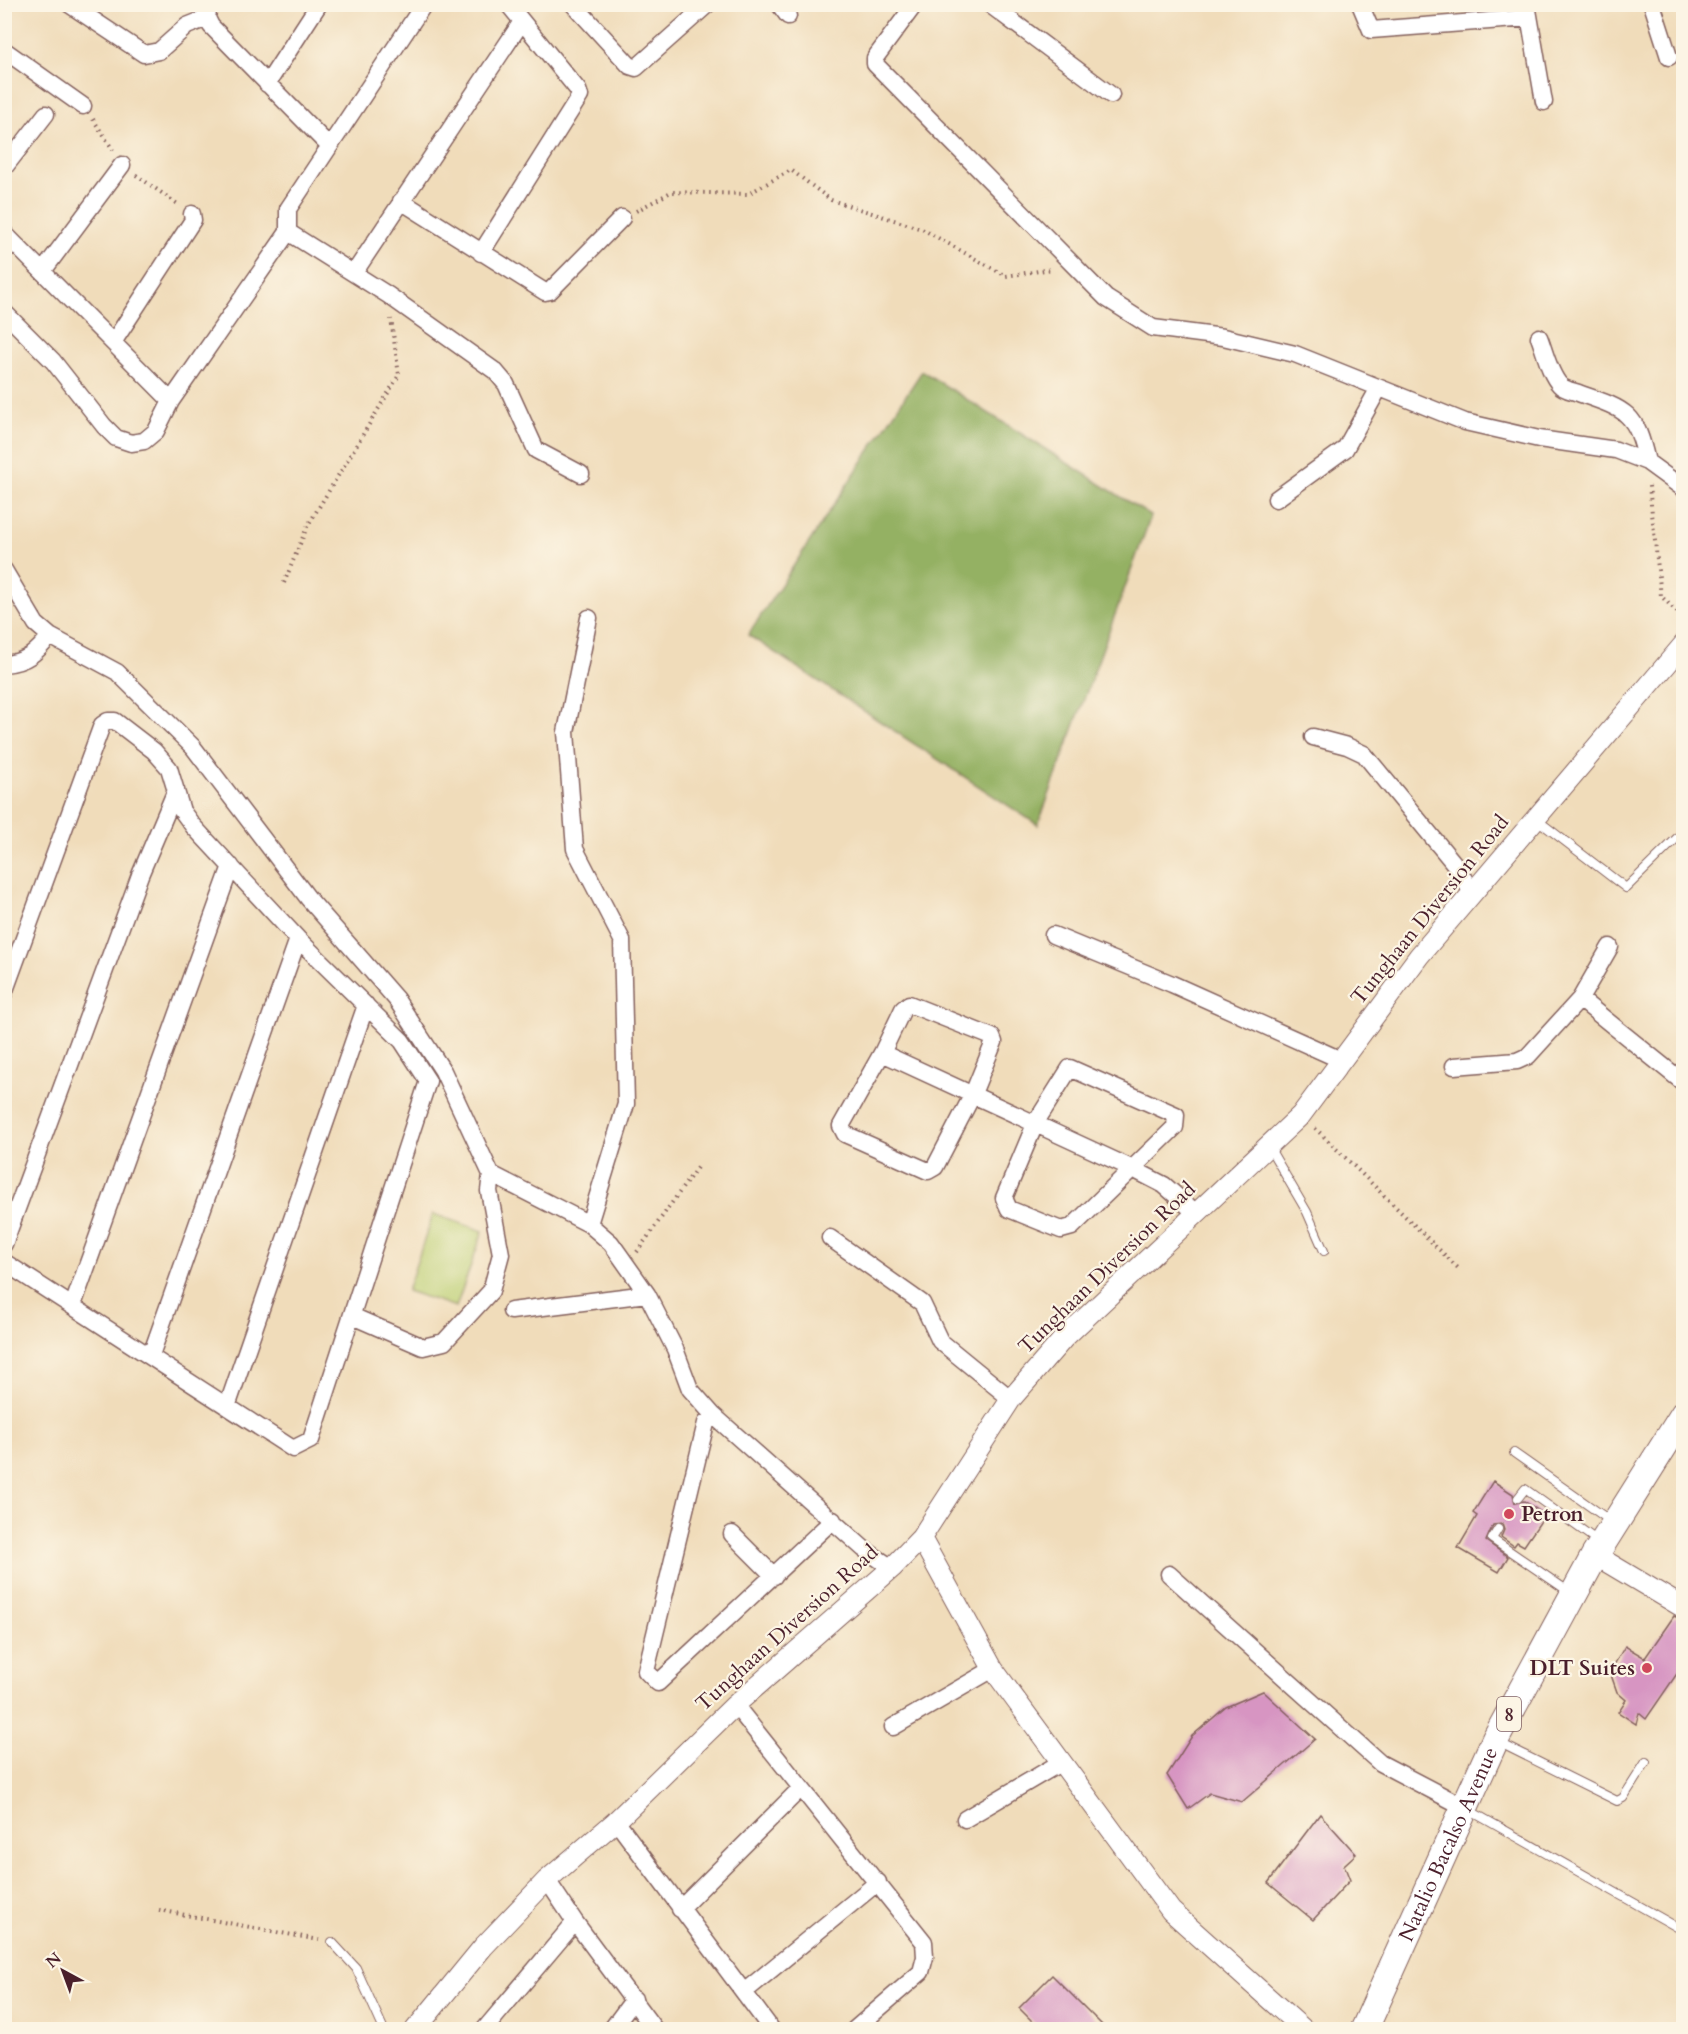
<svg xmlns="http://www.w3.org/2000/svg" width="1688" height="2034" font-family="Cardo,serif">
<rect width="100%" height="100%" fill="#fcf5e5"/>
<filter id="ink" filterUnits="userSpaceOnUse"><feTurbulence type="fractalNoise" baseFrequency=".0167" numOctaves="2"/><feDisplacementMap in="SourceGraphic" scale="12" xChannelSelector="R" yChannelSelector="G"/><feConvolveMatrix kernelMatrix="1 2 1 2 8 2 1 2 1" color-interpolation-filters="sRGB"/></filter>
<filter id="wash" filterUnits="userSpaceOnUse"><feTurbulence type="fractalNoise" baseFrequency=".008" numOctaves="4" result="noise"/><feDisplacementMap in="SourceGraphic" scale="24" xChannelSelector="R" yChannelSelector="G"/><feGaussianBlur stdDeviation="1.35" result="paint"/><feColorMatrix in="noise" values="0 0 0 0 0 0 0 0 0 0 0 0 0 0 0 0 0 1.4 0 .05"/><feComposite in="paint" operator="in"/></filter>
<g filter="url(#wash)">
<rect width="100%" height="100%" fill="#f0dcba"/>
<path fill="#bbce71" stroke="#82764e" stroke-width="1.5" d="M433,1214L483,1231L456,1307L407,1291Z"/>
<path fill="#94b163" stroke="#6f6847" stroke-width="1.5" d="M922,371L1151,516L1038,825L748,635Z"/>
<g id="blocks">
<path fill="#d795c2" d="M1493,1481L1513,1494L1515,1503L1524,1501L1545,1515L1524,1546L1517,1542L1514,1546L1501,1537L1504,1530L1502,1524L1493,1525L1486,1541L1508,1557L1499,1572L1458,1548L1477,1516L1473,1513Z
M1674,1616L1683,1620V1665L1646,1719L1639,1713L1636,1724L1618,1712L1626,1700L1617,1692L1610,1672L1625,1646L1645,1658Z
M1263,1691L1315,1739L1242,1802L1210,1793L1188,1809L1167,1775L1192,1736L1226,1707Z
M1320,1814L1356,1854L1344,1865L1350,1880L1313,1920L1268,1883Z
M1052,1975L1107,2030H1041L1019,2008Z"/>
</g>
</g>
<g filter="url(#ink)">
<use href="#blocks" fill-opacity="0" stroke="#84615d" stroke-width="1.5"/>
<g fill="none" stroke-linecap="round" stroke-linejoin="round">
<g stroke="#84615d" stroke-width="10">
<path id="service" d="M1536,819L1626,888L1684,831
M1269,1147L1307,1212L1324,1251
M1514,1453L1612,1522
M1518,1498L1525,1489L1599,1542
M1498,1529L1492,1539L1571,1593
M1498,1742L1617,1801L1623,1798L1646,1762
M1467,1809L1684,1931
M332,1942L356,1968L384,2030"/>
</g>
<g stroke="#84615d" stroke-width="19">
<path id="minor" d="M69,4L144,54L159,51L187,26L207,18
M209,4L207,18L211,26L329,146
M573,4L630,66L636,68L708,4
M779,4L788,16
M915,4L875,58V64L1106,298L1153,328L1223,337L1295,354L1465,422L1539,439L1616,450L1647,462L1684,489
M989,4L1111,95
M1360,4L1371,30L1529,18
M1527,4L1544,102
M1652,4L1669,57
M4,50L83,106
M267,84L319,4
M4,168L46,114
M401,201L545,292L550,291L622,218
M288,232L388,295L495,371L506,384L536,450L581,474
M4,233L171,401
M481,253L580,96L578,90L508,4
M43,271L122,165
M354,273L521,23
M4,312L53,361L104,426L116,438L131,443L144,441L156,431L171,401L288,232V209L424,4
M1539,337C1545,352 1549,373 1560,385C1564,390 1574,391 1581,394C1628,410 1636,413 1647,462
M114,341L193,220L192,214
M1276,499L1345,449L1379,388
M4,570L36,624L50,636L117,672L193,747L308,898L396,999L443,1071L491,1174L589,1224L611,1243L647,1294L675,1349L690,1389L713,1415L864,1549L892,1568
M4,664C27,662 36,653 50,636
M1313,737L1347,746L1364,754L1457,867L1472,893
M1053,935L1172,984L1341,1060
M4,993L102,725L108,721H115L154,751L169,768L182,811L193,826L298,939L402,1041L428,1081L311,1440L293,1449L4,1262
M1580,999L1684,1083
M909,1004L992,1037L994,1042L972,1096L935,1167L928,1171L845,1134L841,1126L882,1053L903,1009Z
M882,1053L1131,1168L1164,1185L1196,1213
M1454,1066L1517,1061L1528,1056L1580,999L1610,947
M1070,1068L1176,1115L1175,1127L1072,1227L1061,1230L1009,1209L1004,1198L1036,1122Z
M589,1224L626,1104L622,940L575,849L566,732L589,618
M830,1238L922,1303L940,1341L1011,1399
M4,1244L140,875L176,790
M73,1305L231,866
M511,1311L647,1294
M352,1316L423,1347L444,1342L491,1291L501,1254L489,1191L491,1174
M151,1355L298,939
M227,1407L366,1005
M713,1415L706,1423L646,1671L658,1683L833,1520
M732,1534L774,1576
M1169,1574L1380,1763L1464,1807
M735,1705L924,1942L925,1957L921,1972L854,2030
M893,1727L993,1669
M965,1819L1060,1763
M616,1821L772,2030
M547,1880L575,1922L655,2030
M680,1909L801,1788
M744,1992L878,1882
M484,2030L575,1922
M611,2030L634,1999"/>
</g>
<g stroke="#84615d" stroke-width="22">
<path id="tertiary" d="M921,1538L993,1669L1171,1911L1304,2030
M1595,1555L1684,1608
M415,2030L483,1947L547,1880L616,1821L735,1705L892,1568L921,1538L1011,1399L1064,1338L1301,1115L1419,956L1684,644"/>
</g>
<g stroke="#84615d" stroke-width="29">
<g id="trunk">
<path id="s1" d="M1364,2030L1495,1740L1595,1555L1684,1414"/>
</g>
</g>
<path stroke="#84615d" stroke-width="4" stroke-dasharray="1.5 4.5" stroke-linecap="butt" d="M93,119L113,150
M136,175L179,205
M636,211L671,192L748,194L791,170L831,200L922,229L1006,276L1052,269
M1649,486L1661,596L1684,619
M284,583L307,527L399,375L391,319
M1315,1128L1459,1269
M637,1252L698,1166
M159,1910L319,1940"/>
<use href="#service" stroke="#fff" stroke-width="8"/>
<use href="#minor" stroke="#fff" stroke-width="16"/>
<use href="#tertiary" stroke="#fff" stroke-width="20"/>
<use href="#trunk" stroke="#fff" stroke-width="27"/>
</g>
</g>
<g fill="#d1495b" stroke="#fcf5e5" stroke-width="2">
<circle cx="1509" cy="1514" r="6"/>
<circle cx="1647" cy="1668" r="6"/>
</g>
<g text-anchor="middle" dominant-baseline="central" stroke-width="4.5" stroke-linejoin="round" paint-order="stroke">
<rect fill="#fcf5e5" stroke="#7f5f63" stroke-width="1.5" x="1497" y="1697" width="24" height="34" rx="4.5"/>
<g font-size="20" font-weight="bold" fill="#4a1f2b">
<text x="1509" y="1714">8</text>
</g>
<g font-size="21" fill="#4a1f2b" stroke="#fcf5e5">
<text transform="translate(1430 910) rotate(-51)">Tunghaan Diversion Road</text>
<text transform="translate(1107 1268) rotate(-44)">Tunghaan Diversion Road</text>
<text transform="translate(787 1628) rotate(-42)">Tunghaan Diversion Road</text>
<text stroke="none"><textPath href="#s1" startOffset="204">Natalio Bacalso Avenue</textPath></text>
</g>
<g font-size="21" font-weight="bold" fill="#4a1f2b" stroke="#fcf5e5" text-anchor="start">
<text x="1521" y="1514">Petron</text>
<text x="1635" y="1668" text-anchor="end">DLT Suites</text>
</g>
</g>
<rect width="1688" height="2034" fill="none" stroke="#fcf5e5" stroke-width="24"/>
<g transform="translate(63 1971) rotate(319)" stroke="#fcf5e5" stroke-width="4.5" paint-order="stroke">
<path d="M0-4.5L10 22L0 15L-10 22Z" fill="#4a1f2b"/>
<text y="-9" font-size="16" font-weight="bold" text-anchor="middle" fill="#4a1f2b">N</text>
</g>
</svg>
